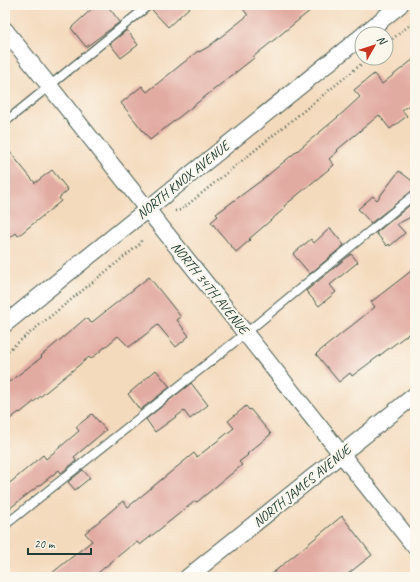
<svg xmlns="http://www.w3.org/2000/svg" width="420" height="582" font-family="Caveat,sans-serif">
<rect width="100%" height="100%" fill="#fbf7ec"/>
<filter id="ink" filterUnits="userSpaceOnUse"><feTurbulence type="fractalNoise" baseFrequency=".025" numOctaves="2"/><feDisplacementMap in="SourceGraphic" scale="8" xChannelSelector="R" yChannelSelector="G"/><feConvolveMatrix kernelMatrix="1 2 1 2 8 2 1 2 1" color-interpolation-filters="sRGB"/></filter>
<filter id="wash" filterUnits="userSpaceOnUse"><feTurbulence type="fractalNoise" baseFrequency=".012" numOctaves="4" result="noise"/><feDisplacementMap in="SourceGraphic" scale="16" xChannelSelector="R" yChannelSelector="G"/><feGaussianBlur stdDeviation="0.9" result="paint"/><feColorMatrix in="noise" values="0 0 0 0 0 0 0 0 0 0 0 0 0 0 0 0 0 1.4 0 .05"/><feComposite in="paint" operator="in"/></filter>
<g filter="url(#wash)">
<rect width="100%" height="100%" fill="#f4dabd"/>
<g id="blocks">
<path fill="#e2aba2" d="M96,5H107L120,22L86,47L71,28Z
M154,5H192L168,27L152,10Z
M240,5H317L253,57L254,58L150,140L121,103L142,86L147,92L198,51L199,52L208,47L247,16V14Z
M127,30L138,45L121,58L110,44Z
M415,58V101L402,110L407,116L390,129L379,115L337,150L338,151L329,159L334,165L284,206L285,208L249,239L250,240L236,252L211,222L218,216L216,214L262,180L338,117L360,97L354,90L374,74L382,84Z
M5,146L35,183L52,170L68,190L59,198L61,201L34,223L18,236L16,233L5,242Z
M399,171L415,183V189L371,223L358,209L373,196L377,200Z
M415,201V215L397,224L405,233L390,246L389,244L387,246L376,233Z
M330,228L344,245L310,274L293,254L311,239L314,243Z
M351,254L358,262L330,285L336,292L319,306L306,291Z
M415,268V329L352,376L350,373L339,382L316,354L375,307L371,302Z
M149,277L181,317L177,320L189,336L176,347L158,325L129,347L118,336L91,359L89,357L20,413L19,412L5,423V385L42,357L41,356L86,318L91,323Z
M156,370L170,387L140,410L128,394Z
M191,383L208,405L190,419L184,411L155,432L146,419Z
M246,406L249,410L250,409L271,434L247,454L248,455L239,462L242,465L197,502L195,501L140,545L137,542L128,548L93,577H47L92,541L85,533L123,501L128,507L194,453L197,457L234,428L228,421Z
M92,414L106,430L74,457L76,461L61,473L59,470L5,512V487L43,455L46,459L79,431L76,427Z
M83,470L90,478L75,490L68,482Z
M342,516L372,555L344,577H268Z"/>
</g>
</g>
<g filter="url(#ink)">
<use href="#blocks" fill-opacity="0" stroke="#3f5549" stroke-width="1"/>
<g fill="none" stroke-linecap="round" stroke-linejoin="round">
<g stroke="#3f5549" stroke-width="10">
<path id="lane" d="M5,122L149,5
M5,525L247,332L415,194"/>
</g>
<g stroke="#3f5549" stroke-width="18">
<path id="street" d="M5,30L415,547
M364,34L400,5
M5,324L362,36
M188,577L415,395"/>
</g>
<path stroke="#3f5549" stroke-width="2.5" stroke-dasharray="1 3" stroke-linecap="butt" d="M386,44L415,21
M175,211L181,210L369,58
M5,353L140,244L142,238"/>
<use href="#lane" stroke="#fff" stroke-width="8"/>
<use href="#street" stroke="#fff" stroke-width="16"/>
</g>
</g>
<g text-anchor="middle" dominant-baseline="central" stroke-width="4" stroke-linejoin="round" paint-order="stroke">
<g font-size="14" fill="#1f3d34" stroke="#fbf7ec">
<text transform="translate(183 180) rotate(-39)">NORTH KNOX AVENUE</text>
<text transform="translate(210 288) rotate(51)">NORTH 34TH AVENUE</text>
<text transform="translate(302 486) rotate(-39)">NORTH JAMES AVENUE</text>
</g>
</g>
<rect width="420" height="582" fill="none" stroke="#fbf7ec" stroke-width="20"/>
<g transform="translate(374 46) rotate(51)"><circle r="19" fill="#fbf7ec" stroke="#a3ada2"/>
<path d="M0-3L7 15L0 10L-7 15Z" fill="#c8321e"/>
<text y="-6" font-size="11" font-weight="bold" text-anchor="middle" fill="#1f3d34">N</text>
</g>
<path d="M28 548v6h63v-6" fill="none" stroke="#1f3d34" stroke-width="2"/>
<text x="34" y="548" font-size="12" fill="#1f3d34" stroke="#fbf7ec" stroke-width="3" paint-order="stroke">20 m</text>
</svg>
